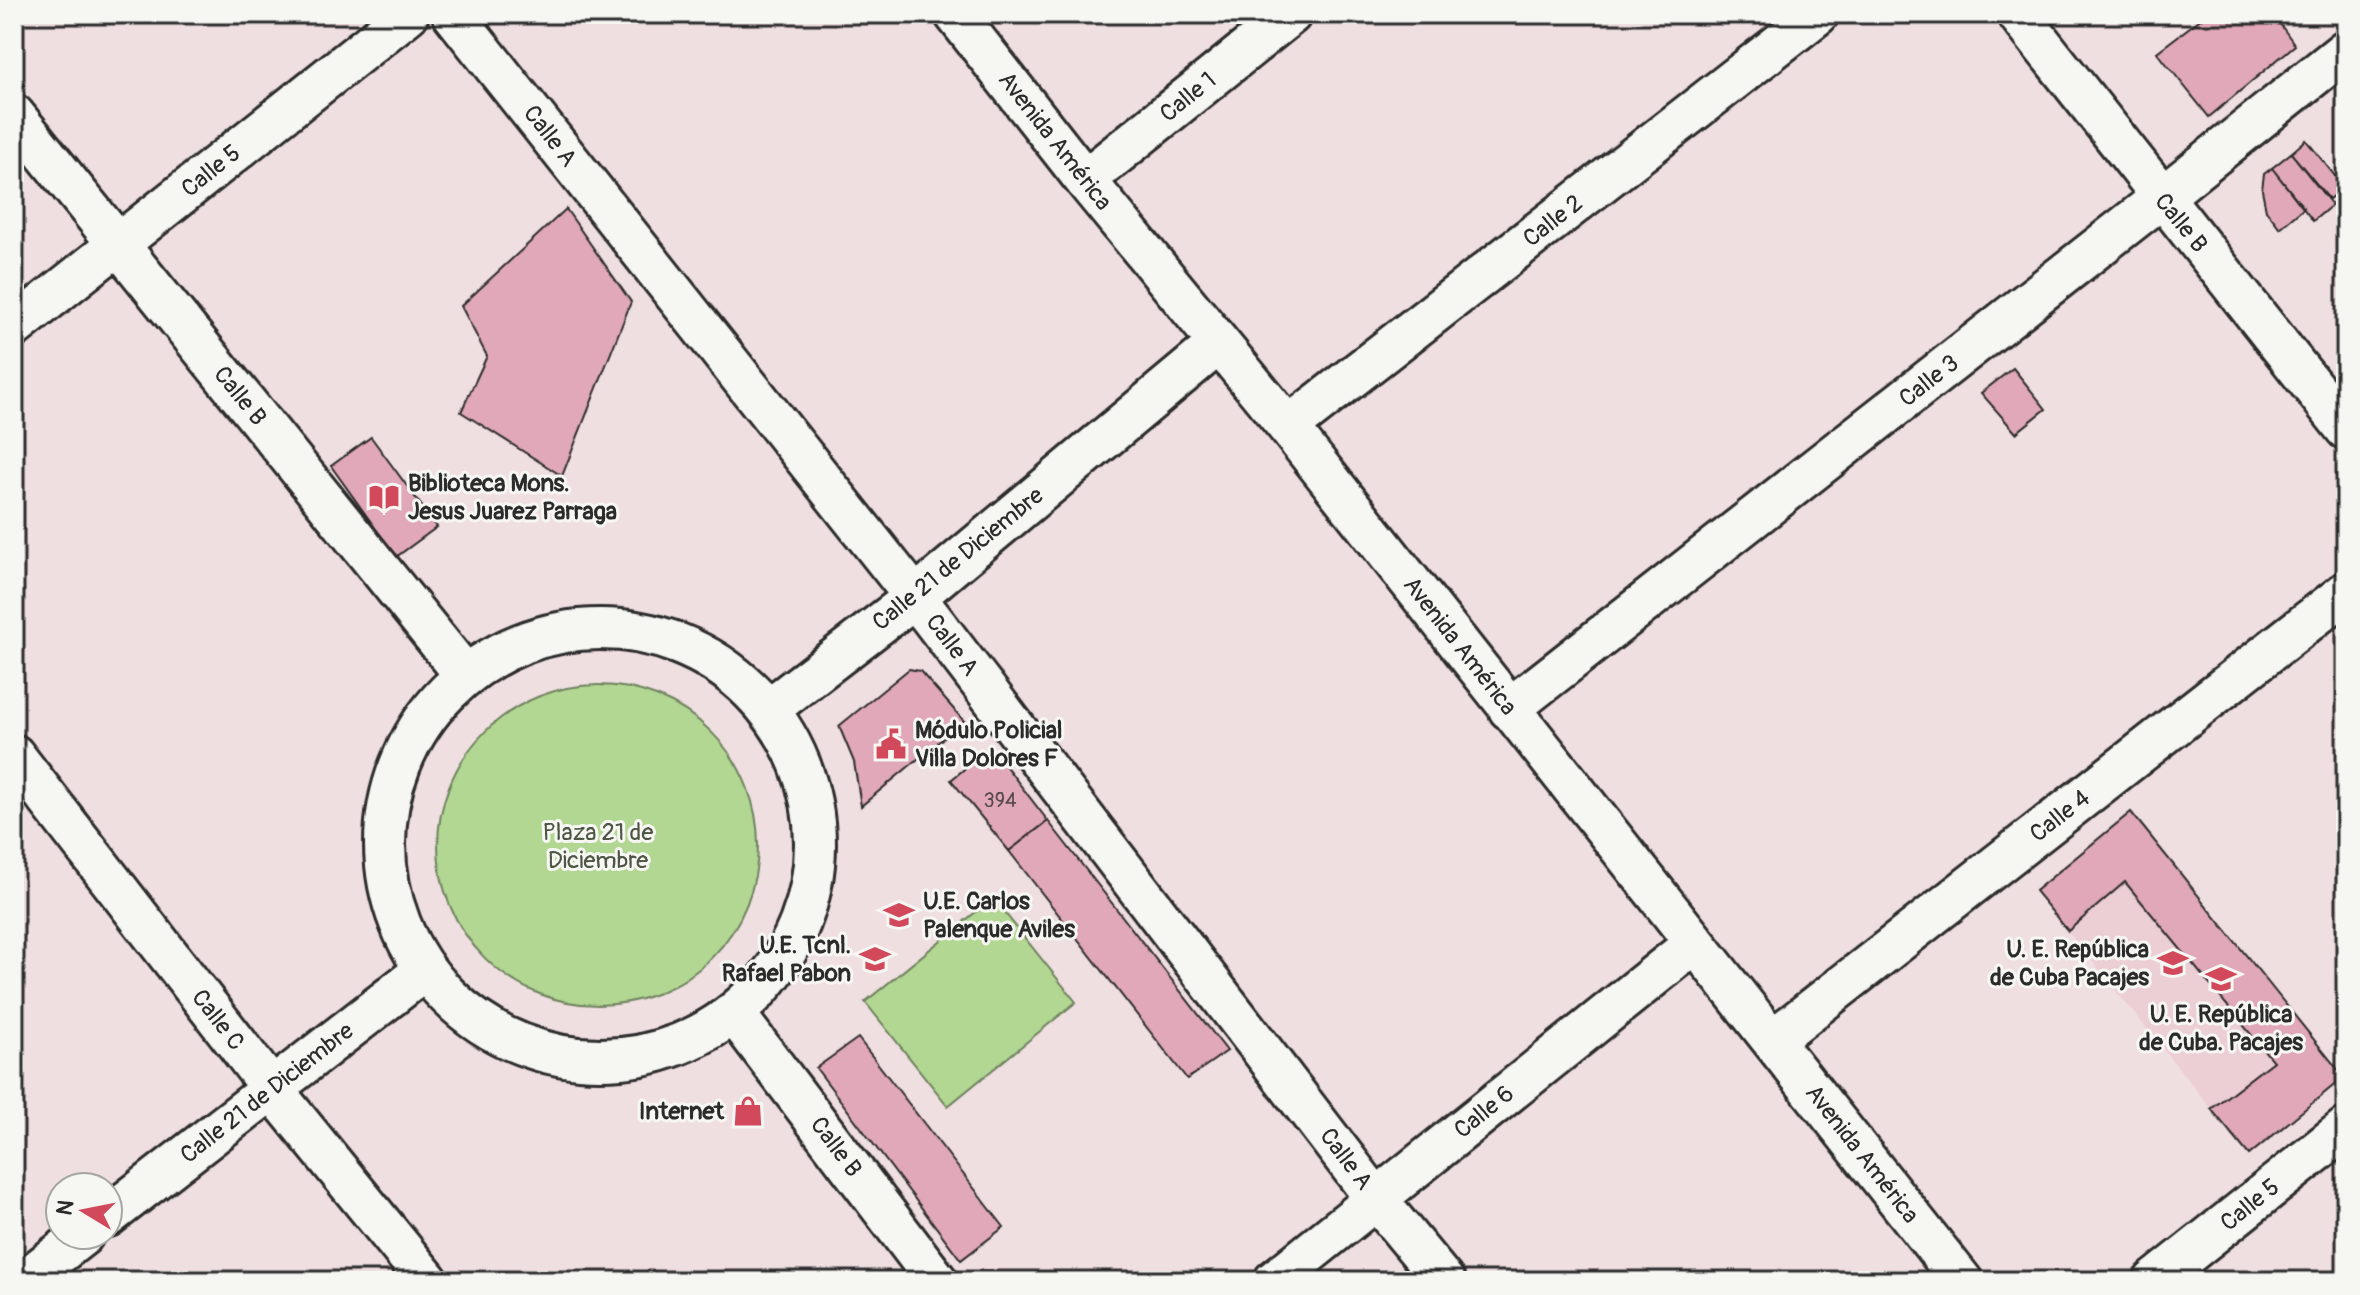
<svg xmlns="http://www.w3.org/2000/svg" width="2360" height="1295" font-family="Pangolin,sans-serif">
<rect width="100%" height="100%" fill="#f0dfe1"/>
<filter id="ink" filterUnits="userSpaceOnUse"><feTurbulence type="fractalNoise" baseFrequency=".0125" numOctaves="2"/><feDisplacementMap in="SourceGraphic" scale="16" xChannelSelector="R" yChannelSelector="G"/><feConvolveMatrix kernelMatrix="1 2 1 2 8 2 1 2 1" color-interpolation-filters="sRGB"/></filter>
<g filter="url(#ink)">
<path fill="#ecced5" d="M2131,812L2344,1077L2249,1155L2035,891Z"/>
<path fill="#b2d792" stroke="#6e815e" stroke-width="2" d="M438 845a160 160 0 1 1 320 0a160 160 0 1 1-320 0Z
M993,898L1076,1002L948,1106L865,1002Z"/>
<path fill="#e1a8b9" stroke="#2b2b2b" stroke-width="2" d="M2207,14H2273L2295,45L2209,117L2157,52Z
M2306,140L2344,187L2329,199L2291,153Z
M2291,153L2332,205L2313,221L2272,168Z
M2272,168L2304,208L2280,228L2266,210L2262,190L2264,174Z
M566,209L631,302L562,476L461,412L487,356L461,306Z
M2013,368L2046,409L2016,433L1981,393Z
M371,437L437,527L396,557L331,466Z
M909,669L920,671L964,721L861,806L854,762L839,726Z
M991,747L1048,821L1009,851L951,780Z
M2131,812L2344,1077L2249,1155L2211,1109L2273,1061L2125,882L2068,931L2035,891Z
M1048,821L1227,1051L1187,1079L1009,851Z
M858,1038L1004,1227L961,1260L816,1068Z"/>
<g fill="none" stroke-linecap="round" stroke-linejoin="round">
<g stroke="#2b2b2b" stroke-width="46">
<path id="street" d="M453,14L915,597L1376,1199L1444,1281
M955,14L1085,180L1288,427L1962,1281
M2018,14L2346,429
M14,115L466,676
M1085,180L1291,14
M14,327L408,14
M1288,427L1818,14
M385 844a215 215 0 1 1 430 0a215 215 0 1 1-430 0Z
M769,709L915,597L1218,344
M1509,709L2161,198L2346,50
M14,755L272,1089L428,1281
M734,1013L937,1281
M1773,1040L2346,592
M108,1216L425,970
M24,1281L83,1235
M1274,1281L1695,943
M2154,1281L2346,1128"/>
</g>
<use href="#street" stroke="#f6f6f2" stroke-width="40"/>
</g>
</g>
<defs>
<g id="library-bare" transform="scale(2.4)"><path d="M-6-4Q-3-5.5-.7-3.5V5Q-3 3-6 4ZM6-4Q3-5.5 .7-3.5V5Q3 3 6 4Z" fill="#d1495b" stroke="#f6f6f2" stroke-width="2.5" paint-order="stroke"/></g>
<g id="civic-bare" transform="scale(2.4)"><path d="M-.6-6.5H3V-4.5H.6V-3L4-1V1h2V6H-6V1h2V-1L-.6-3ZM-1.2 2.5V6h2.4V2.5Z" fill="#d1495b" stroke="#f6f6f2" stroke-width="2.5" paint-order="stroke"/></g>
<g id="school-bare" transform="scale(2.4)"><path d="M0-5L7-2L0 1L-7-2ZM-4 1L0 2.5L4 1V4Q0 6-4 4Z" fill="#d1495b" stroke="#f6f6f2" stroke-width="2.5" paint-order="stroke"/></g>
<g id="shop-bare" transform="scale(2.4)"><path d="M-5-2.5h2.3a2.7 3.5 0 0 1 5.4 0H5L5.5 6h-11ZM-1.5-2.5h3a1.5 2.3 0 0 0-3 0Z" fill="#d1495b" stroke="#f6f6f2" stroke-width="2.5" paint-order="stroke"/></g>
</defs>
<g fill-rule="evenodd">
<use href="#library-bare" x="384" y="497"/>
<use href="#civic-bare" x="891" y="744"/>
<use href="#school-bare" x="899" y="915"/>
<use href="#school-bare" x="875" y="959"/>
<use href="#school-bare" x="2173" y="963"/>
<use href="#school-bare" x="2221" y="979"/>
<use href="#shop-bare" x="748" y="1111"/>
</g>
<g text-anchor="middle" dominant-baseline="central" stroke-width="6" stroke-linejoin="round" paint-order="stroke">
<g font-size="20" fill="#584a4e">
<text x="1000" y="800">394</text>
</g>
<g font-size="24" fill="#2b2b2b" stroke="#f6f6f2">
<text transform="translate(1188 97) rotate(-39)">Calle 1</text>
<text transform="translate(550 136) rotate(52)">Calle A</text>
<text transform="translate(1055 141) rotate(52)">Avenida América</text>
<text transform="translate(211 171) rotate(-39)">Calle 5</text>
<text transform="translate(1553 221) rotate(-38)">Calle 2</text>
<text transform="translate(2181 223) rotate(51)">Calle B</text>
<text transform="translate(1929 381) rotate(-38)">Calle 3</text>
<text transform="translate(240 396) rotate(51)">Calle B</text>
<text transform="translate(958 559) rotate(-39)">Calle 21 de Diciembre</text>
<text transform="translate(952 645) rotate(53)">Calle A</text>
<text transform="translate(1460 646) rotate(52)">Avenida América</text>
<text transform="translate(2060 816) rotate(-38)">Calle 4</text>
<text transform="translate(218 1020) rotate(52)">Calle C</text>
<text transform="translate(267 1093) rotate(-38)">Calle 21 de Diciembre</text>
<text transform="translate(1484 1112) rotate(-39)">Calle 6</text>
<text transform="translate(836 1147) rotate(53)">Calle B</text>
<text transform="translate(1862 1154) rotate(52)">Avenida América</text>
<text transform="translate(1346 1159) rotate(53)">Calle A</text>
<text transform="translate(2250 1205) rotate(-39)">Calle 5</text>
</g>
<g font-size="24" font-weight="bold" fill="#2b2b2b" stroke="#f6f6f2" text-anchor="start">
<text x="408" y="483">Biblioteca Mons.<tspan x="408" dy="28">Jesus Juarez Parraga</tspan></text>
<text x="915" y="730">Módulo Policial<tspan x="915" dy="28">Villa Dolores F</tspan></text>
<text x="923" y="901">U.E. Carlos<tspan x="923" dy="28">Palenque Aviles</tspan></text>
<text x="851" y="945" text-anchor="end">U.E. Tcnl.<tspan x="851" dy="28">Rafael Pabon</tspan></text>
<text x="2149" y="949" text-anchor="end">U. E. República<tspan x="2149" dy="28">de Cuba Pacajes</tspan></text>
<text x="2221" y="1014" text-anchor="middle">U. E. República<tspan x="2221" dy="28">de Cuba. Pacajes</tspan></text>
<text x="724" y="1111" text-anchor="end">Internet</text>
</g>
<g font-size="24" fill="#4d5645" stroke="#f6f6f2">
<text x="598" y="832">Plaza 21 de<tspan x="598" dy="28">Diciembre</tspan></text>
</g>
</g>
<rect width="2360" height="1295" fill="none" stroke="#f6f6f2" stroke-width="48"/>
<rect x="24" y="24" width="2312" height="1247" fill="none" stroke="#2b2b2b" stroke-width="3" filter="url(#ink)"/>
<g transform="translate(84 1211) rotate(280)"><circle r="38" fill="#f6f6f2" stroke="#a5a5a2" stroke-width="2"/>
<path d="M0-6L14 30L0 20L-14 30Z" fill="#d1495b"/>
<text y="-12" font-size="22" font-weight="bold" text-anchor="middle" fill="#2b2b2b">N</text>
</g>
</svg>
